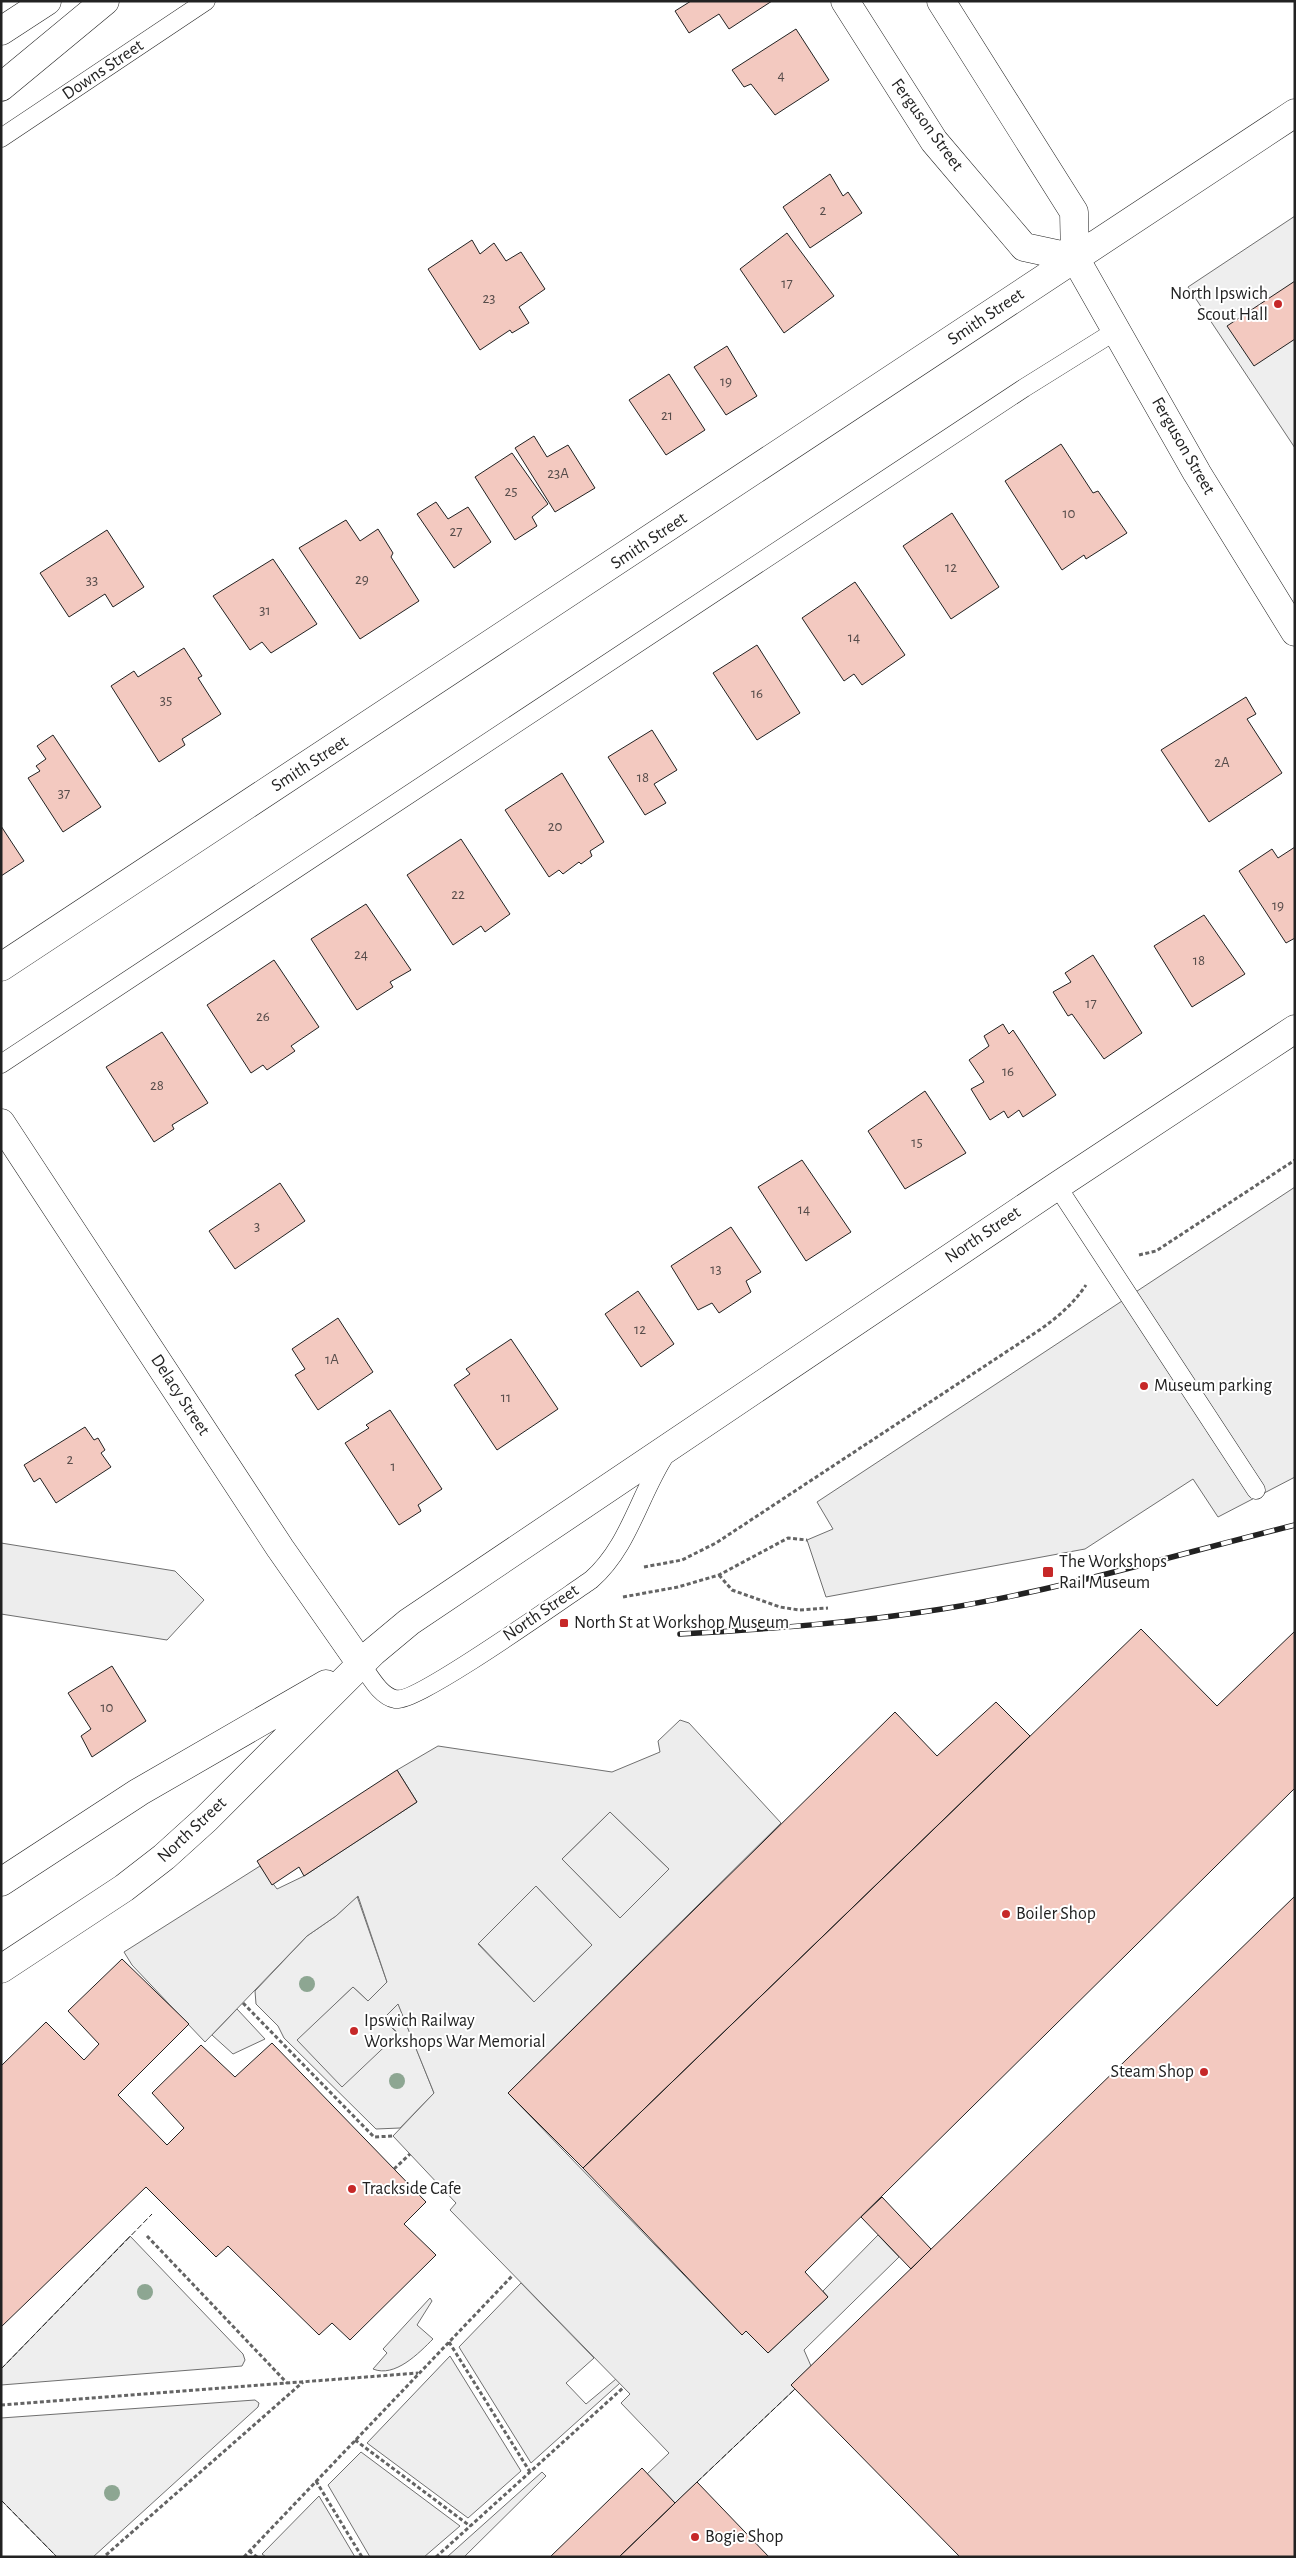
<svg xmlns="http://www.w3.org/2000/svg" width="1296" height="2558" font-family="'Alegreya Sans',sans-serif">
<rect width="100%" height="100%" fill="#fff"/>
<path fill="#eee" stroke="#6f6f6f" d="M1295,216V448L1188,287Z
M610,1812L669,1869L620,1918L562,1859Z
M536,1886L592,1945L534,2002L478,1943Z
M357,1896L387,1982L368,2001L353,1987L298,2040L398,2033L383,2019L398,2003L434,2093L400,2128L376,2129L284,2038L278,2026L256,2004L255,1991L307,1936L336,1916Z
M237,2009L265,2039L233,2054L212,2035Z
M130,2236L243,2354L245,2360L242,2366L1,2385V2369Z
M521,2283L594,2358L566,2383L586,2404L616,2379L620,2383L531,2463L459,2347Z
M430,2298L432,2301L417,2325L433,2339C419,2353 395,2378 373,2369L387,2353L383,2349Z
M450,2356L521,2471L468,2518L367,2443Z
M255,2400L259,2403L258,2407L93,2557H57L1,2500V2418Z
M361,2452L460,2526L424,2557H370L328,2485Z
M542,2472L546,2476L464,2557H447Z
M319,2496L355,2557H266L262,2554Z"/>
<path fill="#ededed" stroke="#6f6f6f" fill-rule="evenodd" d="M1295,1187V1477L1218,1517L1193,1479L1085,1549L826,1597L807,1540L833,1529L817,1502Z
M1,1543L175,1571L204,1600L167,1640L1,1614Z
M680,1720L689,1723L781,1823L508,2093L742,2335L746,2331L768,2353L828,2297L823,2291L878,2235L899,2257L804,2350L811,2366L791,2385L795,2389L675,2503L647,2474L669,2453L621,2403L630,2394L450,2210L456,2203L393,2136L434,2093L398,2004L383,2019L398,2034L342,2087L297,2040L353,1987L368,2001L387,1982L358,1896L336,1916L307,1936L205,2042L132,1965L124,1952L260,1866L277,1889L304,1876L351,1845L417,1802L397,1770L438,1746L612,1772L660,1752L658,1741ZM610,1812L669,1869L620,1918L562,1859ZM536,1886L592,1945L534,2002L478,1944Z"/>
<path fill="#f3c9c0" stroke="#222" d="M691,1H772L729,29L719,14L689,33L675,11Z
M796,29L829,80L775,115L751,84L744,87L732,70Z
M830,174L843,196L848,192L862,213L810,248L783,207Z
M787,233L834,296L784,333L740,269Z
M472,240L480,254L494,243L506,261L521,252L545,289L519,307L529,323L512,333L510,330L480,350L428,269Z
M1295,281V339L1254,366L1227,326Z
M727,346L757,396L726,415L694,367Z
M669,374L705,430L666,455L629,400Z
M534,436L547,457L568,445L595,488L555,512L515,448Z
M1061,444L1093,493L1098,491L1127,533L1086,559L1084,555L1062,570L1005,481Z
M512,453L548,504L532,517L537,526L515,540L475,477Z
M436,502L448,519L468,507L491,542L454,568L417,514Z
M952,513L999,587L951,619L903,546Z
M346,520L360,541L378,529L393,553L391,557L419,601L360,639L299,548Z
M107,530L144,587L113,607L105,594L69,617L40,573Z
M273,559L317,624L271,653L262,642L250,650L213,596Z
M855,582L905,655L862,685L854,674L844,681L802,618Z
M757,645L800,713L757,740L713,673Z
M184,648L202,676L198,678L221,714L182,739L185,745L159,762L111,686L134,671L138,677Z
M1246,697L1256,714L1247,719L1282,773L1209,822L1161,750Z
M652,730L677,770L654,784L666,803L645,815L608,757Z
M53,735L101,807L63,832L28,778L40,771L36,766L46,759L37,746Z
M562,773L604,842L590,851L592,856L581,864L579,862L563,874L559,870L549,877L505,810Z
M1,826L24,861L1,876Z
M461,839L510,914L485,932L481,926L453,945L407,875Z
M1295,847V938L1286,943L1239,871L1272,849L1278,858Z
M366,904L411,970L390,982L393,987L357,1010L311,939Z
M1204,915L1245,974L1192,1007L1154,946Z
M1093,955L1142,1033L1104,1059L1072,1014L1068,1016L1053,992L1071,982L1065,973Z
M274,960L319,1027L291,1046L295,1051L267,1070L263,1065L251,1073L207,1005Z
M1003,1024L1009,1034L1013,1030L1056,1095L1023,1117L1019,1110L1008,1118L1004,1111L990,1120L971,1089L984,1082L969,1060L989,1046L984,1036Z
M162,1032L208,1103L172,1125L174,1129L154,1142L106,1067Z
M925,1091L966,1153L905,1189L868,1131Z
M802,1160L851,1232L806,1261L758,1187Z
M280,1183L305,1221L235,1269L209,1231Z
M731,1227L761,1272L746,1281L751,1292L719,1313L712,1303L698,1310L671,1266Z
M638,1291L674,1344L641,1367L605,1314Z
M338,1318L373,1372L318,1410L295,1375L305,1369L292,1349Z
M511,1339L558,1409L497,1450L454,1385L470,1374L466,1369Z
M390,1410L442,1489L418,1505L421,1511L399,1525L345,1443L369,1428L366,1425Z
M85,1427L94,1440L98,1438L105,1450L101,1453L111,1467L56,1503L40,1478L34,1482L24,1465Z
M1141,1629L1217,1706L1295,1631V1788L805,2272L828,2297L768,2353L746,2331L742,2335L583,2168Z
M112,1666L146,1721L92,1757L81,1736L91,1729L68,1693Z
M996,1702L1030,1736L583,2168L508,2093L895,1712L937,1756Z
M397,1770L417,1802L304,1876L299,1867L272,1885L257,1861Z
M1295,1896V2557H960L791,2385Z
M122,1959L189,2024L118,2095L167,2145L184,2128L152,2093L201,2045L235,2077L272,2043L426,2202L404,2224L436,2255L350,2340L332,2323L319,2335L228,2246L216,2257L146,2187L1,2327V2066L46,2022L84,2060L99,2044L68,2011Z
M882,2197L931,2249L911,2269L861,2217Z
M642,2468L675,2503L619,2557H550Z
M697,2482L769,2557H619L675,2503Z"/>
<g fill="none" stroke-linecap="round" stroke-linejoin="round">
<g stroke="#222" stroke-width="19">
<path id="service" d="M1,138L206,1
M1,1064L1024,388L1117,330
M1057,1186L1256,1490
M361,1664C370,1676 380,1696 395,1699C416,1704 564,1598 591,1580C629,1547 639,1495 666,1454"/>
</g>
<g stroke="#222" stroke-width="29">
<path id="minor" d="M845,1L934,141L1024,247L1075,258
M941,1L1074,212L1075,258L1197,473L1295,632
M1,967L1295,113
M1,1123L280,1548L361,1664
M1,1882L139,1792L326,1684
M1,1969L124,1888L164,1857L206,1819L373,1652L409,1622L1057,1186L1295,1029"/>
</g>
<g stroke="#222" stroke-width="29">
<path id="primary" d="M1,31L47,1
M1,87L105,1"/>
</g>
<path stroke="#646464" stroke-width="3" stroke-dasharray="4 2.5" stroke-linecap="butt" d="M1139,1255L1156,1251L1295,1160
M644,1567L682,1560L716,1543L1041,1329C1059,1316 1074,1303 1086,1285
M719,1575L732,1590L780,1607L799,1610L828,1608
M623,1597L678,1587L719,1575L788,1538L807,1540
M243,2003L374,2137L393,2136
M394,2169L410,2154
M147,2236L287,2383
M449,2342L530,2472
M1,2405L418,2373
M355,2440L470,2526
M316,2481L362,2557
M249,2551L257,2557
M106,2555L303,2382
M244,2557L513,2275
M436,2557L624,2387"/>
<use href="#service" stroke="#fff" stroke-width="18"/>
<use href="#minor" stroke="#fff" stroke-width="28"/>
<use href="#primary" stroke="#fff" stroke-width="28"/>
<g stroke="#222" stroke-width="5.5">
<path id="rail" d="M680,1634C768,1629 855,1623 942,1609C1061,1590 1178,1554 1295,1525"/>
</g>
<use href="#rail" stroke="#fff" stroke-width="4" stroke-dasharray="11" stroke-linecap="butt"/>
<path stroke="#222" stroke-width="1" stroke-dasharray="6 2.5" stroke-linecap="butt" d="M1,2369L152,2214
M697,2482L795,2389
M1,2500L57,2557"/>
</g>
<g fill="#8da692">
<circle cx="307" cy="1984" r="8"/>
<circle cx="397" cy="2081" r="8"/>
<circle cx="145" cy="2292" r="8"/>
<circle cx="112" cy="2493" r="8"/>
</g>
<g fill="#c62828" stroke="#fff" stroke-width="2">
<circle cx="1278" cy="304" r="5"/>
<circle cx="1144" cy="1386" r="5"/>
<rect x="1042" y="1566" width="12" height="12" rx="2.5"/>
<rect x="559" y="1618" width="10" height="10" rx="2.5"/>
<circle cx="1006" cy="1914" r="5"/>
<circle cx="354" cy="2031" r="5"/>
<circle cx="1204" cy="2072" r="5"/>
<circle cx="352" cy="2189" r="5"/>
<circle cx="695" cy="2537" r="5"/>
</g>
<g text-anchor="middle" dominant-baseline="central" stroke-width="4" stroke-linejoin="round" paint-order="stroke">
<g font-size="15" fill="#564c4a">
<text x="781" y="75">4</text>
<text x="823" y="210">2</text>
<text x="787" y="283">17</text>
<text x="489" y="298">23</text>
<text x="726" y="381">19</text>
<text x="667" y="415">21</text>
<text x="558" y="473">23A</text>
<text x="511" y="491">25</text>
<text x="1069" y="513">10</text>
<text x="456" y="531">27</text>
<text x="951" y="567">12</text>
<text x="362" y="579">29</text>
<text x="92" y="580">33</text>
<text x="265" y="610">31</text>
<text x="854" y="637">14</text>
<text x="757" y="693">16</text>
<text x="166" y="700">35</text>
<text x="1222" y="762">2A</text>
<text x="643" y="777">18</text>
<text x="64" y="793">37</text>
<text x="555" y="826">20</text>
<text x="458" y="894">22</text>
<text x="1278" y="905">19</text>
<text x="361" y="954">24</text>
<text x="1199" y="960">18</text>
<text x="1091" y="1003">17</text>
<text x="263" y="1016">26</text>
<text x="1008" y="1071">16</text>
<text x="157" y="1085">28</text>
<text x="917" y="1142">15</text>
<text x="804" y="1209">14</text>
<text x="257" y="1226">3</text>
<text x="716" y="1269">13</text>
<text x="640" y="1329">12</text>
<text x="332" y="1359">1A</text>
<text x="506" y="1397">11</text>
<text x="70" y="1459">2</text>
<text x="393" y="1466">1</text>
<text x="107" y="1707">10</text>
</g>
<g font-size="18" fill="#222" stroke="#fff">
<text transform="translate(103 70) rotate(-34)">Downs Street</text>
<text transform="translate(927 125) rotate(54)">Ferguson Street</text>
<text transform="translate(986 317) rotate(-34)">Smith Street</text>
<text transform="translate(1183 446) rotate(60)">Ferguson Street</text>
<text transform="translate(649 541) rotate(-34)">Smith Street</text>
<text transform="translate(310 764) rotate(-33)">Smith Street</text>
<text transform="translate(983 1235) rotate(-34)">North Street</text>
<text transform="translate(180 1395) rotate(57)">Delacy Street</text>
<text transform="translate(541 1613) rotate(-34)">North Street</text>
<text transform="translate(192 1830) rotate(-43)">North Street</text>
</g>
<g font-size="18" fill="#222" stroke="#fff" text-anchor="start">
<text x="1268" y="294" text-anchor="end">North Ipswich<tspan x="1268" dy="21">Scout Hall</tspan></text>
<text x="1154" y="1386">Museum parking</text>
<text x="1059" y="1562">The Workshops<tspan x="1059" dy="21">Rail Museum</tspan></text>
<text x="574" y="1623">North St at Workshop Museum</text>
<text x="1016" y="1914">Boiler Shop</text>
<text x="364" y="2021">Ipswich Railway<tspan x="364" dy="21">Workshops War Memorial</tspan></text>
<text x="1194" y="2072" text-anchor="end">Steam Shop</text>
<text x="362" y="2189">Trackside Cafe</text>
<text x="705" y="2537">Bogie Shop</text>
</g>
</g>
<rect width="1296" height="2558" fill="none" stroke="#222222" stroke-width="5"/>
</svg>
